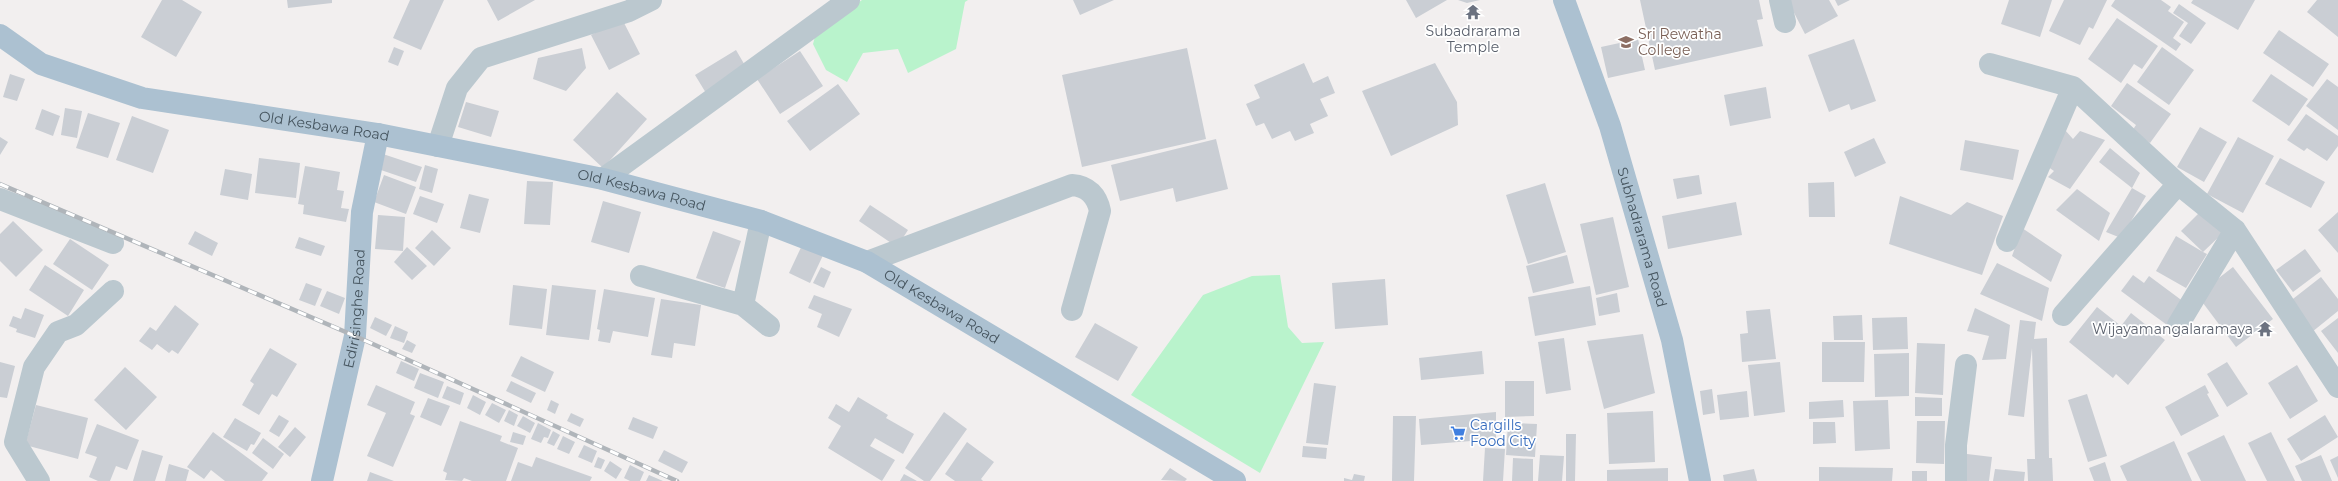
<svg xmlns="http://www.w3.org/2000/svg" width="2338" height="481" font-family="Montserrat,sans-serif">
<rect width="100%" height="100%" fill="#f2efef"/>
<path fill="#b9f3cc" d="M862,0H968L965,2L956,49L908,73L898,49L863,53L847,82L826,70L813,44L816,33Z
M1280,275L1288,327L1302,343L1324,342L1260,473L1131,395L1203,295L1252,276Z"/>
<path fill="#caced4" d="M162,0H182L202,12L176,57L141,37Z
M287,0H332V3L288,8Z
M410,0H444L421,50L393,38Z
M487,0H535L498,21Z
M1073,0H1114L1080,15Z
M1406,0H1447L1416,18Z
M1458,0H1480L1467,3Z
M1640,0H1759L1763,19L1757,20L1763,46L1655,70Z
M1790,0H1829L1838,16L1805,34L1788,1Z
M1835,0H1850L1838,6Z
M2009,0H2052L2040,37L2001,24Z
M2064,0H2107L2093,29L2089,27L2080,45L2049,31Z
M2115,0H2161L2171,7L2168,11L2184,22L2173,38L2181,44L2176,51L2111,6Z
M2193,0H2255L2238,30L2191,3Z
M2317,0H2338V37L2307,12Z
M2179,4L2206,23L2191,44L2179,36L2188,23L2173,13Z
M2117,18L2158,46L2142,69L2134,64L2121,83L2088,59Z
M622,19L640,54L609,70L591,35Z
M2279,30L2329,64L2313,87L2263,53Z
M1638,39L1645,70L1608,78L1601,47Z
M1854,39L1876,101L1851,110L1849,104L1829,112L1808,55Z
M394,47L404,51L398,66L388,62Z
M2162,47L2194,70L2169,105L2137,82Z
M582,48L586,68L566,91L533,79L538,58Z
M1187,48L1206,139L1082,167L1062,75Z
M736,50L750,74L709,98L695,75Z
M800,51L823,86L780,114L757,79Z
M1304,63L1313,83L1328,76L1335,93L1320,99L1328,116L1310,124L1314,133L1295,141L1290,131L1272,139L1264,123L1256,126L1246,104L1260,98L1254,85Z
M1435,63L1457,102L1458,125L1391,156L1362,91Z
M10,74L25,79L17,101L3,97Z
M2271,74L2308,99L2289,126L2252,101Z
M2327,79L2338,87V130L2306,106Z
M2127,83L2171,114L2150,143L2132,131L2136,125L2111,106Z
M838,84L860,114L810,151L787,121Z
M1766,87L1771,118L1730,126L1724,95Z
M617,92L647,119L603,168L573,140Z
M466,102L499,111L491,137L458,127Z
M65,108L82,111L77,138L61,135Z
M42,109L60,116L53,136L35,129Z
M88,113L120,123L108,158L76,148Z
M2306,114L2338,136V146L2327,161L2307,148L2304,151L2287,140Z
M132,116L169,130L153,173L116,160Z
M2200,127L2227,142L2204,182L2177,167Z
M2065,130L2073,139L2080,131L2105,140L2070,189L2048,177L2054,171L2041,162Z
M0,137L8,142L0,155Z
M2238,137L2274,156L2243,213L2207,194Z
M1874,138L1886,163L1855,177L1844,152Z
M1216,139L1228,189L1176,202L1173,188L1120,201L1111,165Z
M1965,140L2019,150L2013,180L1960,170Z
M2110,148L2140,173L2132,188L2099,162Z
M383,154L422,167L416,182L378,169Z
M259,158L300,163L296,198L255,193Z
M2280,158L2325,182L2311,208L2265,184Z
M425,165L438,169L432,193L419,189Z
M305,166L340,172L337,190L344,191L341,208L349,209L346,222L303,214L304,205L298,204Z
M225,169L252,174L248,200L220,195Z
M384,175L416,187L406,214L374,202Z
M1699,175L1702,194L1677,199L1673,179Z
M527,181L553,182L550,225L524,224Z
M1834,182L1835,217H1809L1808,183Z
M1545,183L1566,252L1528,264L1506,195Z
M2132,188L2146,196L2121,238L2106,232Z
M2077,189L2110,213L2099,241L2056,210Z
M469,194L489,199L480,233L460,228Z
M420,196L444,204L437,223L413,214Z
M1900,196L1951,215L1967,202L2003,216L1982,275L1889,244Z
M603,201L641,212L629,253L591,242Z
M1736,202L1742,235L1668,249L1662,216Z
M870,205L908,230L897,247L859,221Z
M2201,211L2223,233L2203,252L2207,254L2186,288L2156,271L2176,236L2203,252L2181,231Z
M2338,212V253L2318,230Z
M378,215L405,217L403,251L375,249Z
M1613,217L1629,287L1596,295L1580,224Z
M13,221L43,250L16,277L0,261V234Z
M2022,228L2062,255L2051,282L2012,256Z
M432,230L451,248L434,266L415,248Z
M195,231L218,243L212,256L188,244Z
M713,231L741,241L725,288L696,278Z
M299,237L325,246L321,256L295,248Z
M70,239L109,265L92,290L53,264Z
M804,241L825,251L810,283L789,273Z
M407,247L427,266L412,280L394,262Z
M2305,249L2321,271L2293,292L2276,270Z
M1567,255L1574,283L1533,293L1526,266Z
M1997,263L2049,288L2042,321L1980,294Z
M45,265L84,290L68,316L29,290Z
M821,267L831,272L824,288L813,283Z
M2233,267L2273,319L2236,347L2197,295Z
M2133,275L2144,283L2149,276L2184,302L2167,325L2121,291Z
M2321,277L2338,299V311L2312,332L2289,302Z
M1385,279L1388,325L1335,329L1332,283Z
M306,283L322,289L315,306L299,300Z
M513,285L547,289L542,329L509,325Z
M552,285L596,290L589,340L546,335Z
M1590,286L1596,325L1535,336L1528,297Z
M604,289L655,298L648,337L613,331L610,343L598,341L600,330L597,329Z
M327,291L345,298L339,314L320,306Z
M1617,293L1620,312L1599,316L1596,298Z
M814,295L852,309L839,337L817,327L822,314L808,308Z
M661,299L701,305L695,346L674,343L672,358L651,355Z
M175,305L199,324L178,354L172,350L169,353L157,344L152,350L139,341L150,327L156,331Z
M2097,307L2121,326L2131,313L2165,340L2128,385L2116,374L2113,378L2069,342Z
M25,308L44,315L35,338L16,332L17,329L9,326L13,316L21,319Z
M1975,308L2010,325L2006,359L1982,360L1989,336L1967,331Z
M1770,309L1776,359L1742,362L1740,334L1748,333L1746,311Z
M1862,315L1863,340H1834L1833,316Z
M375,317L392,325L386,336L370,328Z
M1907,317L1908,349L1873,350L1872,318Z
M2338,318V353L2321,331Z
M2020,320L2036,322L2034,339L2047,338L2049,458H2052L2053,481H2028L2027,459H2035L2032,348L2024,417L2008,415Z
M1095,323L1138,347L1118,381L1075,357Z
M395,326L408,332L404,343L390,338Z
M1643,334L1655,393L1604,409L1587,341Z
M1564,338L1571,390L1546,394L1538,342Z
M407,340L416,345L412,353L402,349Z
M1822,342H1865L1864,382H1822Z
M1917,343L1945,344L1943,395L1915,393Z
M270,348L297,364L277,397L272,394L259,415L242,405L254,384L250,381Z
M1482,351L1484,374L1421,380L1419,358Z
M1909,353V396L1875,397L1874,354Z
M521,356L554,372L545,392L511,376Z
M401,361L419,369L414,381L396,373Z
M0,362L15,366L7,398L0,397Z
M1780,362L1785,412L1754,416L1748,365Z
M2227,362L2248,394L2227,407L2207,374Z
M2297,365L2318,401L2290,419L2268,383Z
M125,367L157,397L126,430L94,400Z
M420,373L444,382L438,398L414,388Z
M511,381L536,393L531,403L506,391Z
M1505,381H1534V416L1505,417Z
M1314,383L1336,386L1328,445L1306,443Z
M376,385L415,402L410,414L415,416L393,467L367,456L386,413L367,405Z
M2205,385L2209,393L2207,394L2219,416L2181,436L2165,407Z
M447,386L464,393L460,405L442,398Z
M1712,389L1715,413L1703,415L1700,391Z
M1747,391L1749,417L1720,420L1717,395Z
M2087,394L2107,456L2088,462L2068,400Z
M473,395L486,402L480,415L467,408Z
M858,397L888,415L886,418L914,434L903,454L875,438L870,446L895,460L882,481L828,448L841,426L828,418L836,404L849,412Z
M1915,397L1942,398V416H1915Z
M428,398L450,406L441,426L420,417Z
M551,400L559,404L555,414L547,410Z
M1843,400L1844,417L1809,419V402Z
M1888,400L1890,449L1855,451L1853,401Z
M492,403L506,410L499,423L485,415Z
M36,405L88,418L78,459L25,445Z
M509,410L518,415L514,426L504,421Z
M1653,411L1655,462L1609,464L1607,413Z
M944,412L967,429L930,481H924L905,468Z
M1496,412V439L1421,445L1419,419Z
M571,413L584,419L580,427L567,421Z
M279,415L289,421L279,437L269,431Z
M2325,415L2338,437L2301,461L2287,439Z
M523,416L535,423L530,433L517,426Z
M1393,416H1416L1414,481H1392Z
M633,417L658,427L653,439L628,429Z
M235,418L261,433L254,445L251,444L247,451L223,437Z
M460,421L502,436L500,441L518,448L506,481H472L464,478L462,481L445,480L447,473L443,471Z
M1917,421H1945L1944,464L1916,463Z
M1813,422H1835L1836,443L1813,444Z
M538,423L551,430L548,438L544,437L541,443L531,439Z
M1508,423L1537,424L1535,457L1506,455Z
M97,424L139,440L127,470L116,466L110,481H98L89,477L97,457L85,453Z
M295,427L306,437L290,457L278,447Z
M553,431L560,435L554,446L547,443Z
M213,432L268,473L262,481H225L211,470L204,479L187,467Z
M513,432L526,436L523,445L510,442Z
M2271,432L2295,481H2267L2248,443Z
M1566,434H1576L1575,481H1566Z
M2224,435L2246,481H2201L2187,453Z
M563,436L575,442L569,454L557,449Z
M263,438L284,454L273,469L252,453Z
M2174,441L2192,481H2127L2120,466Z
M967,442L994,462L981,479L983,481H955L945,474Z
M584,445L597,451L592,463L578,457Z
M1303,446L1327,448L1326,459L1302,457Z
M1485,448L1505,449L1503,481H1483Z
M142,450L163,456L155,481H133Z
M664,450L688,462L682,473L658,461Z
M1967,454L1992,457L1989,481H1964Z
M1540,455L1564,456L1562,481H1538Z
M2321,455L2332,481H2302L2295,466Z
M2338,456V478L2330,460Z
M536,457L592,477L590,481H511L518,462L532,467Z
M598,457L605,460L601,469L594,467Z
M1513,458L1533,459V481H1512Z
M610,461L622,469L616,479L604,471Z
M2105,462L2111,481H2094L2089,468Z
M169,464L189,470L186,481H165Z
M630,465L644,472L640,481H630L624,478Z
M1819,467L1893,468L1892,481H1819Z
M1170,468L1187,479L1185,481L1161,480Z
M1668,468V481H1607V470Z
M1754,469L1757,481H1724L1723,475Z
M1995,469L2025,472L2024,481H1993Z
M1912,471H1927V481H1912Z
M370,472L394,481H367Z
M904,474L917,481H900Z
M1354,474L1365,476L1364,481H1344V478L1352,480Z
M649,475L663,481H646Z"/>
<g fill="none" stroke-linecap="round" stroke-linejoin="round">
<path stroke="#bbc8cf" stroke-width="22" d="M1780,0L1785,22
M1990,64L2073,87L2178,184L2235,230L2338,387
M438,146L457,88L481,58L629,11L651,0
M603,179L849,0
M0,199L113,243
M761,221L743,305L769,326
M2007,241L2073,87
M867,262L1072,185C1088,186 1097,196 1100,211L1072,310
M641,276L743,305
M2063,315L2178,184
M2178,325L2235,230
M39,481L15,442L34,367L58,332L76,325L113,291
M1956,481V445L1966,365"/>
<g stroke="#acc1d1" stroke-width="22">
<path id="s1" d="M1564,0L1610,126L1672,340L1700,481"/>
<path id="s2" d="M0,35L41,64L142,98L378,134L603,179L761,221L867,262L1235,481"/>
<path id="s3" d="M322,481L355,336L362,212L378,134"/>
</g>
<g stroke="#b0b5ba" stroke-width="4.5">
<path id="rail" d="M0,184L355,336L677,481"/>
</g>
<use href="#rail" stroke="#fff" stroke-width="3" stroke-dasharray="9" stroke-linecap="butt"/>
</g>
<defs>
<g id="temple-bare" transform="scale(1.2)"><path d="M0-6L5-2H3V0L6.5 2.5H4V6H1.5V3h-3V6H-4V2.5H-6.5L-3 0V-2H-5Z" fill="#6b7280" stroke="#fff" stroke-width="2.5" paint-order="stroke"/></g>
<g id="school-bare" transform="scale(1.2)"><path d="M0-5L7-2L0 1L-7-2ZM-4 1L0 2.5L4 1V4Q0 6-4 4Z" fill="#8d6e63" stroke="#fff" stroke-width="2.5" paint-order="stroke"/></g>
<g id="supermarket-bare" transform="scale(1.2)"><path d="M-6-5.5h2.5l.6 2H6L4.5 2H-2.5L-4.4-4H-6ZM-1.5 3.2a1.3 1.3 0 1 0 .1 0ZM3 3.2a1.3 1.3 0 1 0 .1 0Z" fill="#3f7fe0" stroke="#fff" stroke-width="2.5" paint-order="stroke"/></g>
</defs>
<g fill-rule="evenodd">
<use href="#temple-bare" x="1473" y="12"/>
<use href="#school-bare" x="1626" y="42"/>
<use href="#temple-bare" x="2265" y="329"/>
<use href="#supermarket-bare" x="1458" y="433"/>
</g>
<g text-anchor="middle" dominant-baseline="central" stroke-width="3.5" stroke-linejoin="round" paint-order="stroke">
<g font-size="14" fill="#5b616d" stroke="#fff">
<text x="1473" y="31">Subadrarama<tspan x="1473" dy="16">Temple</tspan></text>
<text x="2253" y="329" text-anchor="end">Wijayamangalaramaya</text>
</g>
<g font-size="14" fill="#785e54" stroke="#fff" text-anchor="start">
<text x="1638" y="34">Sri Rewatha<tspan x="1638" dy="16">College</tspan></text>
</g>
<g font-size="14" fill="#45545e" stroke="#fff">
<text stroke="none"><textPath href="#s2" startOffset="341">Old Kesbawa Road</textPath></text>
<text stroke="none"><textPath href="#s2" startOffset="665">Old Kesbawa Road</textPath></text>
<text stroke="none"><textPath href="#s1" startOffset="250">Subhadrarama Road</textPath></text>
<text stroke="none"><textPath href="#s2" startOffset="989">Old Kesbawa Road</textPath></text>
<text stroke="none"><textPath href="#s3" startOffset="176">Edirisinghe Road</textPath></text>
</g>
<g font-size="14" fill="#366cbe" stroke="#fff" text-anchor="start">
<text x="1470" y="425">Cargills<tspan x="1470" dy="16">Food City</tspan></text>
</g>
</g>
</svg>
